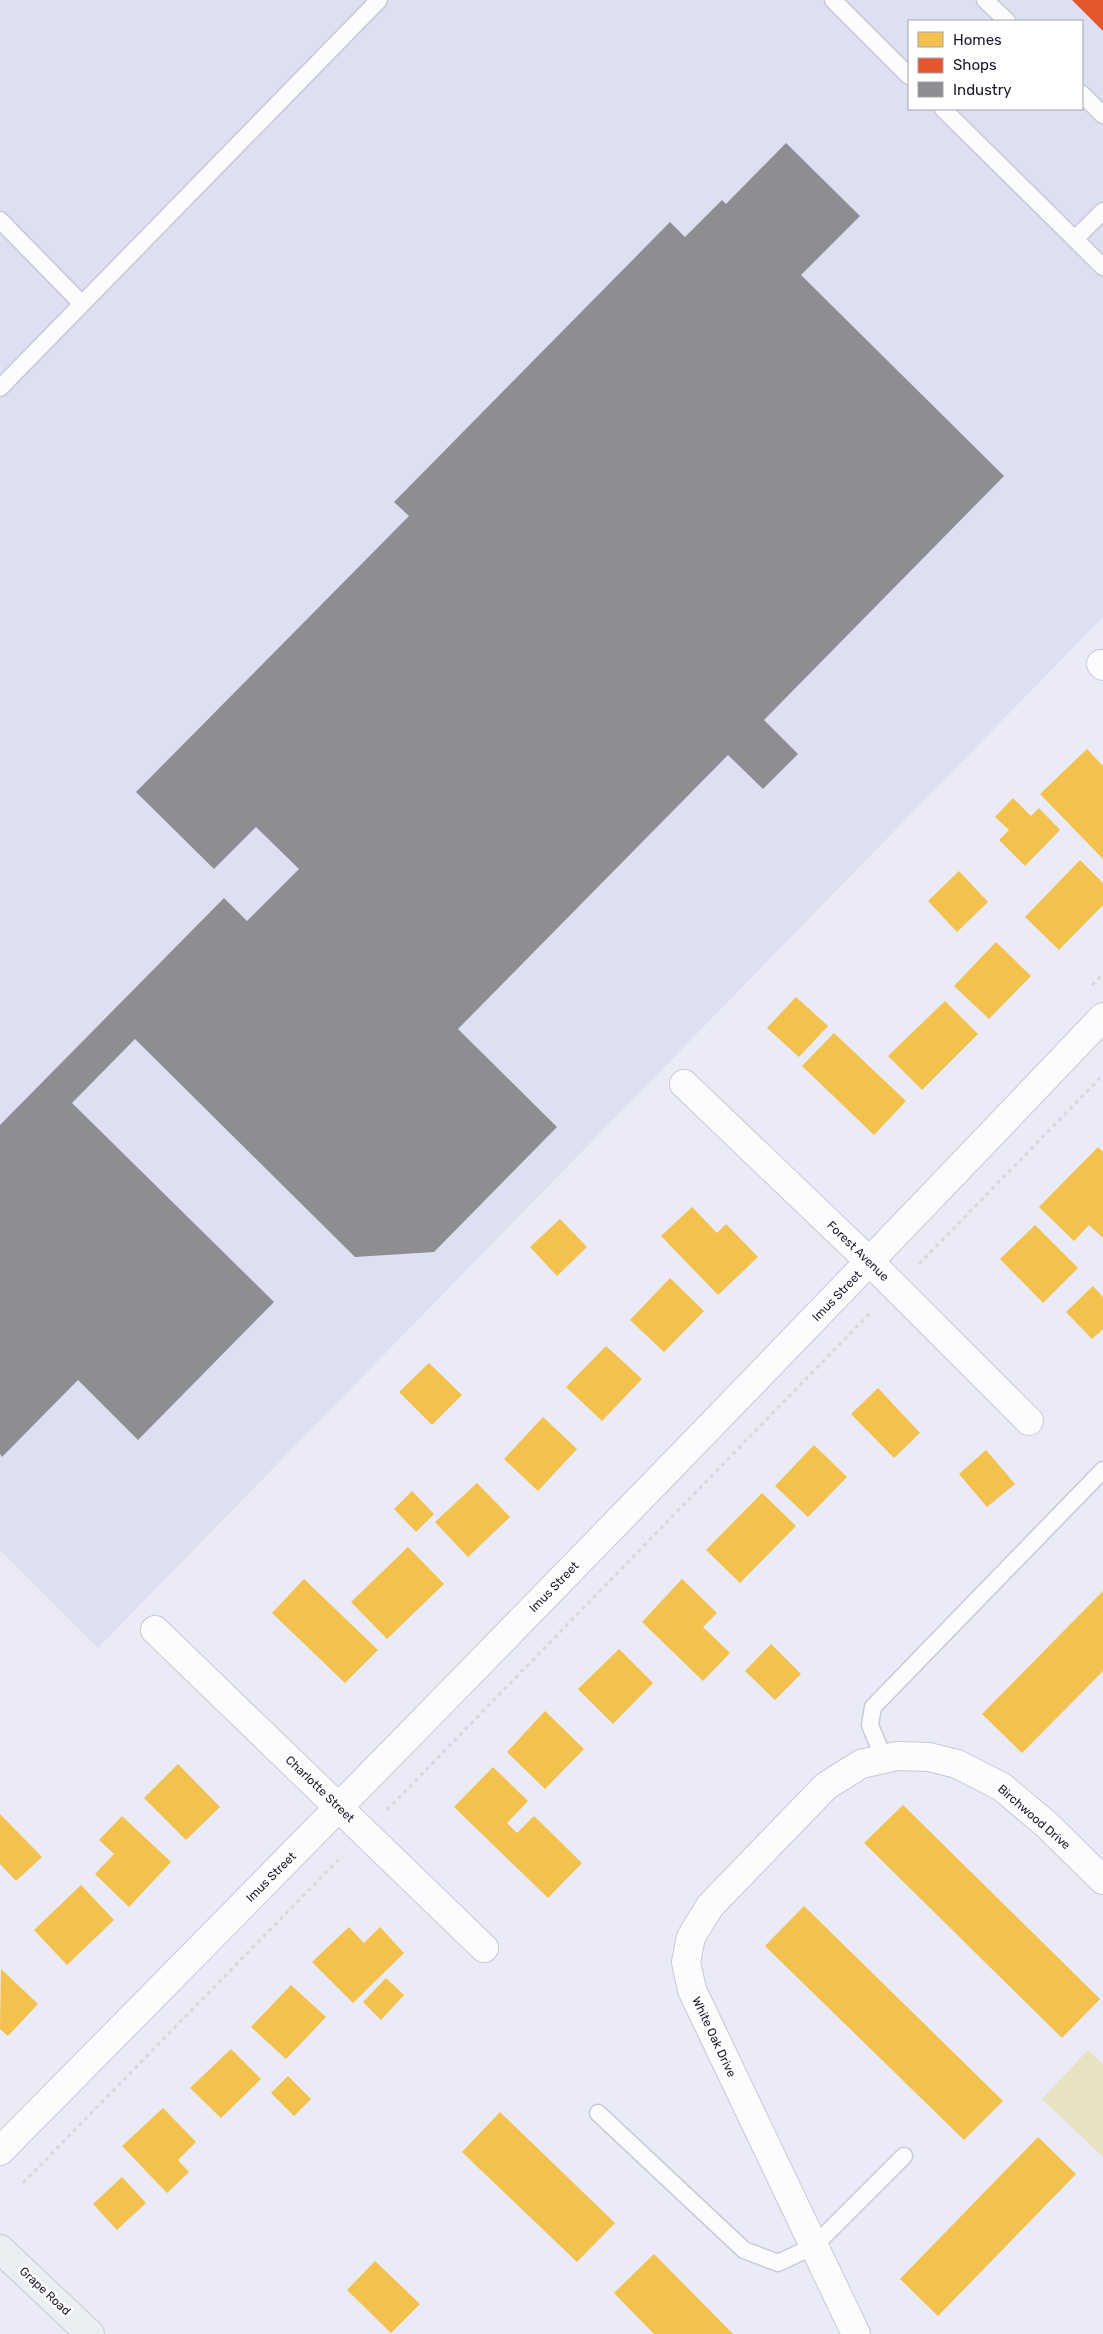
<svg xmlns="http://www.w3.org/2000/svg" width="1103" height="2334" font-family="Rubik,sans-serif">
<rect width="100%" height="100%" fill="#eaebf6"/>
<path fill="#dde0f1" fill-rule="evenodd" d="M0,0H1103V617L98,1648L0,1550ZM909,21H1082V109H909Z"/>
<path fill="#e9e2c1" d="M1088,2050L1103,2064V2157L1042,2099Z"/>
<path fill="#f2c14e" d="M1087,749L1103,766V859L1040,794Z
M1013,798L1031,816L1039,808L1060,830L1025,866L999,840L1009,830L995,817Z
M1080,860L1103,883V905L1059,950L1025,917Z
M959,871L988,902L957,932L928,901Z
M996,942L1031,976L989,1019L954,986Z
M796,997L828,1026L799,1057L767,1028Z
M945,1001L978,1034L922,1090L888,1056Z
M834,1033L906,1101L874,1135L802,1066Z
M1098,1147L1103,1152V1238L1089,1225L1074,1241L1039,1207Z
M692,1207L717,1233L726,1224L758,1257L718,1295L661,1236Z
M560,1219L587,1247L557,1276L530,1247Z
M1035,1225L1078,1268L1043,1303L1000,1259Z
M670,1278L704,1311L664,1352L630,1320Z
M1093,1286L1103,1297V1329L1092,1339L1066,1312Z
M606,1346L642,1379L602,1421L566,1387Z
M429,1363L462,1395L432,1425L399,1392Z
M878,1388L920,1433L894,1458L851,1414Z
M543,1417L577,1449L538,1491L504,1459Z
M814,1445L847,1477L808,1517L775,1486Z
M986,1450L1015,1484L987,1507L959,1474Z
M477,1483L510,1517L468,1557L435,1522Z
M412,1491L434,1514L416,1532L394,1509Z
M762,1493L796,1526L740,1583L706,1550Z
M408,1547L444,1584L387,1639L351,1602Z
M304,1579L378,1650L345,1683L272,1613Z
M682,1579L717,1613L703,1627L730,1653L703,1681L642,1622Z
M1103,1591V1671L1022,1753L982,1714Z
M771,1644L801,1674L775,1700L745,1671Z
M619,1649L653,1683L613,1724L578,1689Z
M545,1711L584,1749L545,1789L507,1752Z
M178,1764L220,1807L186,1840L144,1798Z
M493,1767L528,1801L507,1823L517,1833L534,1816L582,1863L548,1898L454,1807Z
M903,1805L1100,1999L1062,2038L864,1843Z
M0,1814L42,1857L16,1881L0,1864Z
M122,1816L171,1862L129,1907L95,1874L114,1854L99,1840Z
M81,1885L114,1920L67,1965L34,1930Z
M804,1906L1003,2101L964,2140L765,1946Z
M349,1927L364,1943L380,1927L404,1953L353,2003L312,1962Z
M1,1969L38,2004L8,2036L0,2029Z
M386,1978L404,1995L381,2020L363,2002Z
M291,1985L326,2017L286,2059L251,2027Z
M231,2049L261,2079L221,2118L190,2088Z
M288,2076L311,2099L294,2116L271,2093Z
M163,2108L196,2142L178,2160L189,2172L167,2193L122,2146Z
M500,2112L615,2223L577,2262L462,2152Z
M1038,2137L1076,2174L938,2316L900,2279Z
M122,2177L146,2203L117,2230L93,2204Z
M654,2254L733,2334H654L614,2293Z
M375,2261L420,2304L391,2333L347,2290Z"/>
<path fill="#e4572e" d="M1072,0H1103V31Z"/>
<path fill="#8d8d92" d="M786,143L860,216L801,275L1004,476L764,720L798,754L763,789L728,755L458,1029L557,1127L434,1252L355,1257L135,1039L72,1103L274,1302L138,1440L78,1380L2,1457L0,1454V1125L224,898L247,921L299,869L256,827L214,869L136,792L409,516L394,502L670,222L685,237L722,200L726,204Z"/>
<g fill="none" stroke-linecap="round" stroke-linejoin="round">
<g stroke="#c7c9d6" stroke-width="19">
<path id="service" d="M833,0L909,76
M985,0L1007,21
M1082,94L1103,115
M943,109L1103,267
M0,220L82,304
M1075,239L1103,211
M0,388L379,0
M884,1759L870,1725L873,1707L1103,1470
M598,2113L744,2250L778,2263L814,2246L904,2156"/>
</g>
<g stroke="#c7c9d6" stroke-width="30">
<path id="minor" d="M1101,664L1103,666
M684,1084L870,1262L1029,1421
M155,1630L484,1948
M0,2151C371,1776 740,1399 1103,1017
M856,2334L692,1990L686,1962L691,1937L710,1906L826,1786L861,1764L897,1756L929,1757L957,1764L1002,1787L1047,1825L1103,1880"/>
</g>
<g stroke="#c7c9d6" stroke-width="30">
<path id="secondary" d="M0,2249L90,2334"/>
</g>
<path stroke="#d8d8dc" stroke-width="3" stroke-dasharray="4 4" stroke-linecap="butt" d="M1092,985L1103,974
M919,1264L1103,1075
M387,1810L872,1311
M23,2183L342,1856"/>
<use href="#service" stroke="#fcfcfe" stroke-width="16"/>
<use href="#minor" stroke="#fcfcfe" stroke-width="28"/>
<use href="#secondary" stroke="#ebeff3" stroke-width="28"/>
</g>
<g text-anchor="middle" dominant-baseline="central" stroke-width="5" stroke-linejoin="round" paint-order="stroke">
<g font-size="12" fill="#18192b" stroke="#fff">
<text transform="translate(858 1251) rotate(44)">Forest Avenue</text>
<text transform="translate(837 1296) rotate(-46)">Imus Street</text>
<text transform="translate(554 1587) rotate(-46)">Imus Street</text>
<text transform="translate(320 1789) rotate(44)">Charlotte Street</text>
<text transform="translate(1034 1817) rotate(41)">Birchwood Drive</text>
<text transform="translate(271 1877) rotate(-45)">Imus Street</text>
<text transform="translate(714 2037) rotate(65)">White Oak Drive</text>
<text transform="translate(45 2291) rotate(43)">Grape Road</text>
</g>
</g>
<rect x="908" y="20" width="175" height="90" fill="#ffffff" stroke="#a3a3aa"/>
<rect x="918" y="32" width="25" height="15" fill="#f2c14e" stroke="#a3a3aa"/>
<text x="953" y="45" font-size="15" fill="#18192b">Homes</text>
<rect x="918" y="58" width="25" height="15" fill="#e4572e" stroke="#a3a3aa"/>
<text x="953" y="70" font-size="15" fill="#18192b">Shops</text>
<rect x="918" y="82" width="25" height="15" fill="#8d8d92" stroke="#a3a3aa"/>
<text x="953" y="95" font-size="15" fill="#18192b">Industry</text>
</svg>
